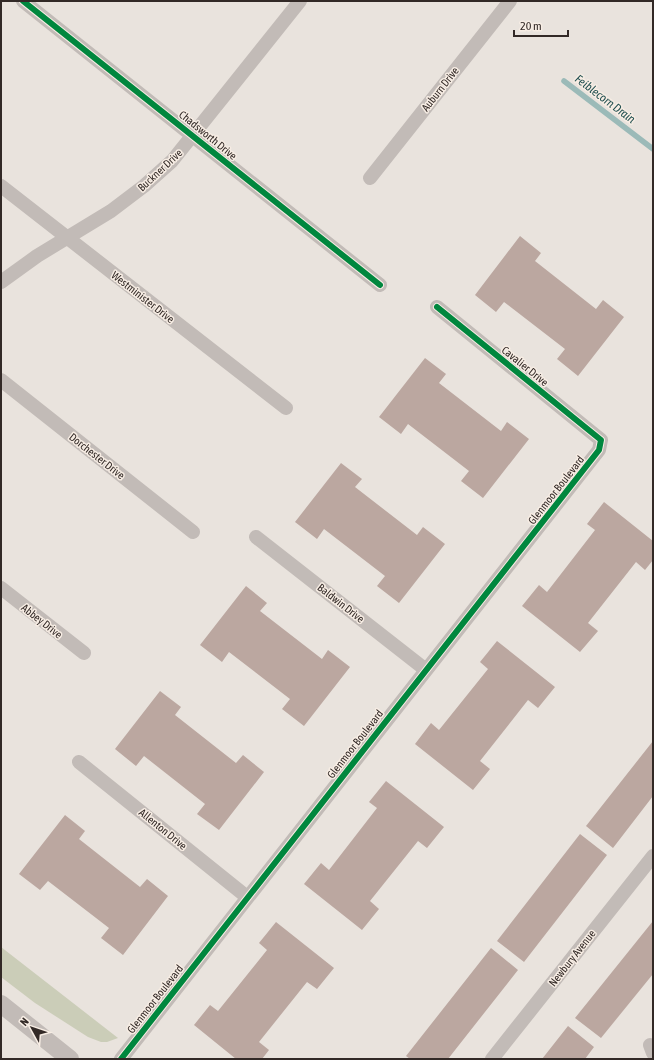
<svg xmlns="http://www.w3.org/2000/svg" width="654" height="1060" font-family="'Asap Condensed',sans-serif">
<rect width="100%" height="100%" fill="#e9e3dd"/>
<path fill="#cbcdb8" d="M1,947L118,1038L107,1042H101L88,1037L35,1003L1,977Z"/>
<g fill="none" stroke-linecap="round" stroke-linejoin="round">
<path stroke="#9bbab8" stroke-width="5.5" d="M564,81L653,149"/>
</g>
<path fill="#bba7a0" d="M520,236L541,253L535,261L596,309L603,300L624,317L578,376L557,359L565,349L504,302L496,312L475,295Z
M425,358L446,374L439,383L501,431L507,422L529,439L483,498L461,481L469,471L408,424L401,434L379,417Z
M341,463L362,479L355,487L417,535L423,527L445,544L399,603L377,586L385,576L324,529L317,539L295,522Z
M604,502L653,541V560L645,570L636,562L588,623L598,631L580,652L522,606L539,585L547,592L595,530L587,524Z
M246,586L267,603L260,611L322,659L328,650L350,667L304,726L282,709L290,699L229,652L222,662L200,645Z
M497,641L555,687L538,708L528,700L480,761L490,769L473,790L415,744L431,723L439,730L488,669L480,662Z
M160,691L181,707L175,715L236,763L243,755L264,772L219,830L197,814L205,804L144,756L136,766L115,749Z
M653,741V796L613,848L586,826Z
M386,781L444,827L427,848L418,841L370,901L379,909L362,930L304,884L321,863L329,870L377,808L369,802Z
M65,815L85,831L79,839L140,887L147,879L168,896L123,955L101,938L109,928L48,881L40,890L19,874Z
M580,834L607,855L524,962L497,941Z
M653,921V974L601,1038L575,1018Z
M276,922L334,968L317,989L307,982L259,1042L269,1050L262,1059H236L194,1025L210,1005L218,1011L267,950L259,943Z
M491,948L518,970L448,1059H410L406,1056Z
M568,1026L594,1047L585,1059H542Z"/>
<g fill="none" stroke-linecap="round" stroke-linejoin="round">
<path stroke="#c2bbb7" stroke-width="14" d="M23,1L380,285
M370,178L510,1
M1,186L286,408
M1,282L37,256L111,211L144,186L172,161L300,1
M1,380L193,532
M256,537L426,670
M1,588L84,653
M79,762L247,897
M650,1045L653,1053
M121,1059L599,450L601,440L437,307
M492,1059L653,856"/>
<path stroke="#c2bbb7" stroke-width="18" d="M1,1004L70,1059"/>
<g stroke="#f7ede4" stroke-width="8">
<path id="cycleway" d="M23,1L380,285
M121,1059L599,450L601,440L437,307"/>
</g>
<use href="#cycleway" stroke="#00873e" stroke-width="6"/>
</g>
<g text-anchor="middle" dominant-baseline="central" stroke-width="3" stroke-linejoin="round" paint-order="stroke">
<g font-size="11" fill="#322926" stroke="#f7ede4">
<text transform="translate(440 89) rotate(-52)">Auburn Drive</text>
<text transform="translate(208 135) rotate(39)">Chadsworth Drive</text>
<text transform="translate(160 170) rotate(-43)">Buckner Drive</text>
<text transform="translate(143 297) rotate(38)">Westminister Drive</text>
<text transform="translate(525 366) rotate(39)">Cavalier Drive</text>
<text transform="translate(97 456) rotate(38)">Dorchester Drive</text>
<text transform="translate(556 490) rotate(-52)">Glenmoor Boulevard</text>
<text transform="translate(341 603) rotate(38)">Baldwin Drive</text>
<text transform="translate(42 621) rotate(38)">Abbey Drive</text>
<text transform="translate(355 744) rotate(-52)">Glenmoor Boulevard</text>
<text transform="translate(163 829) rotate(39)">Allenton Drive</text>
<text transform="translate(572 958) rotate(-52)">Newbury Avenue</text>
<text transform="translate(155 999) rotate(-52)">Glenmoor Boulevard</text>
</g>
<g font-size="12" font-style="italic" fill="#1f4e4f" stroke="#f7ede4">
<text transform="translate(605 99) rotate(37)">Feiblecorn Drain</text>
</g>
</g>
<rect width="654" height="1060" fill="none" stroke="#322926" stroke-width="4"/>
<g transform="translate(32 1028) rotate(310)" stroke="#f7ede4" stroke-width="3" paint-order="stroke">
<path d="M0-3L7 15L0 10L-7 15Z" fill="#322926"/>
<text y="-6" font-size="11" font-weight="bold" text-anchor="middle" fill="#322926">N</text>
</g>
<path d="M514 30v6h54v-6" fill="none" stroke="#322926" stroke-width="2"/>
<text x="520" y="30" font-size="12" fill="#322926" stroke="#f7ede4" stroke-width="3" paint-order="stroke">20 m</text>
</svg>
